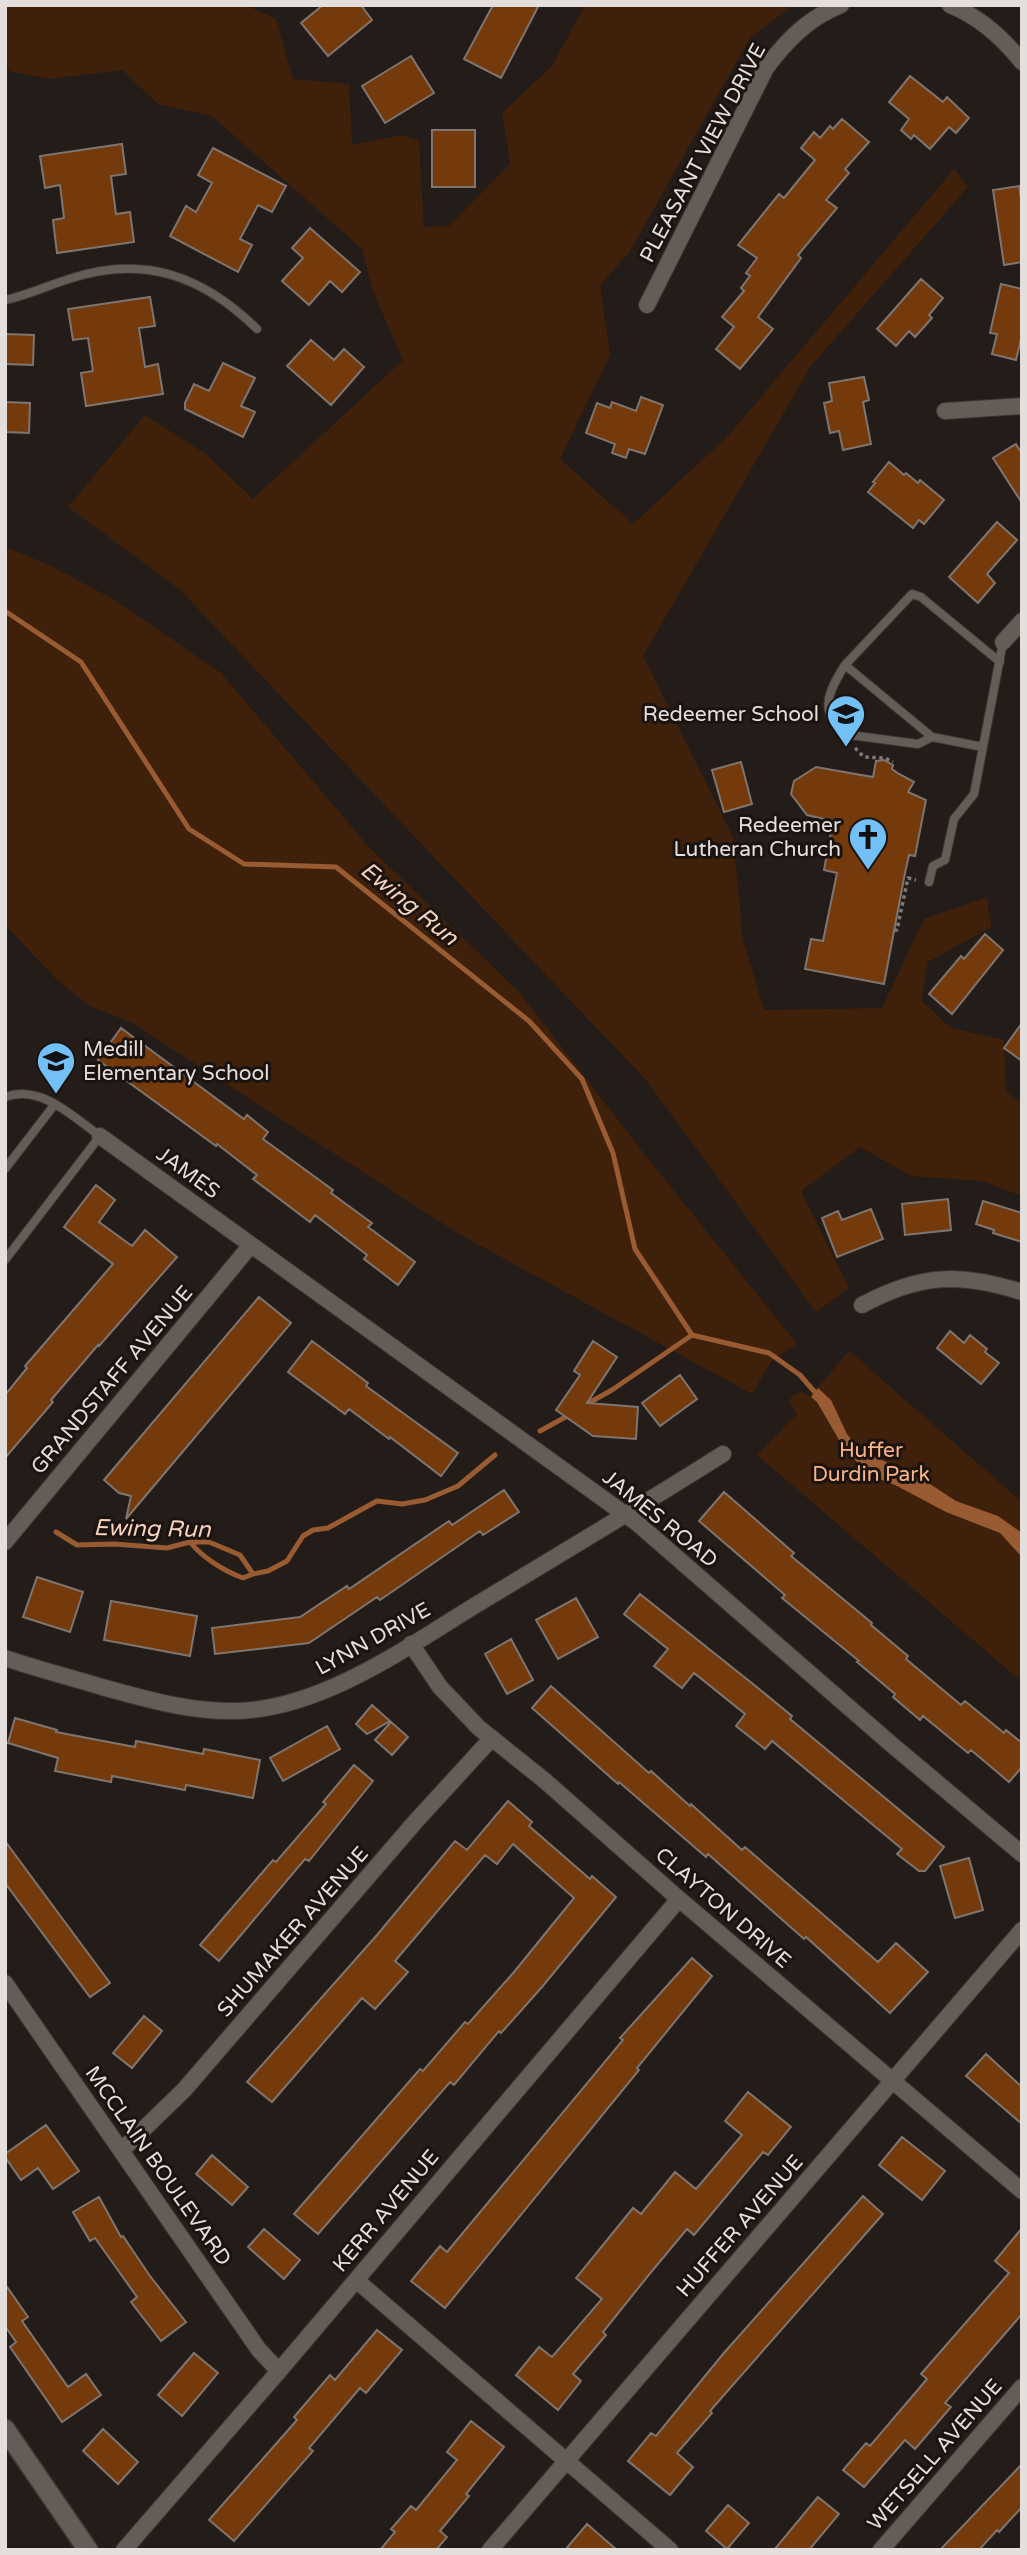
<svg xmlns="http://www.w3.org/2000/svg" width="1027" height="2555" font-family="'Varela Round',sans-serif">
<rect width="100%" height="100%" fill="#231c18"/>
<path fill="#3f200b" d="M5,5H246L276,19L293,79L349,84L352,145L401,135L419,140L424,227L449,226L510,164L502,113L552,66L585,5H793L750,38L629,253L600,285L610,355L560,459L633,524L728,436L954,169L968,187L811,366L643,656L733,837L743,940L764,1010L882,1008L924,919L987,897L991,927L928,962L921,1000L951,1028L1004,1040L1006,1092L1022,1103V1196L981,1181L911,1176L860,1147L801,1191L849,1288L816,1312L646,1080L180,590L68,507L145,415L206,454L253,499L403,360L372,289L362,249L212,116L158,104L122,70L49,79L9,71L5,61Z
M5,547L49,565L115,600L221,673L368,846L520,993L638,1146L797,1344L772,1360L752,1394L459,1234L132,1023L88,1005L56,979L5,925Z
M849,1351L1022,1502V1682L757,1455L797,1414L789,1402L792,1396L800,1392L811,1396Z"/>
<path fill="#985b32" d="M818,1388L831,1400L847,1434L858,1448L930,1484L956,1501L998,1516L1022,1533V1557L1000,1533L946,1512L895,1485L877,1478L856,1461L842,1445L817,1402L811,1397Z"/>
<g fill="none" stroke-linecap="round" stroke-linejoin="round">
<path stroke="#985b32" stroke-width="5" d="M5,611L81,662L189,829L244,864L336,867L529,1021L582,1079L613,1153L635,1249L692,1335L769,1353L800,1375L819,1397
M585,1405L612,1390L692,1335
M540,1431L571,1414
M56,1532L77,1545L114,1544L167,1548L190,1542H209L240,1555L253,1574L268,1571L287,1561L303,1536L313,1530L328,1528L377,1501L402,1504L425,1500L458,1486L495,1455
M190,1542C203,1558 224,1571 243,1578L253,1574"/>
</g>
<path fill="#743a0c" stroke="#7e7570" stroke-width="2" d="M323,5H361L372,20L328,56L301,23Z
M493,5H539L501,78L464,59Z
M411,56L434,93L385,123L362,86Z
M910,76L943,102L947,97L969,118L956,133L949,127L930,149L914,135L911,139L901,130L909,119L889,102Z
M842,119L869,142L845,169L849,173L826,200L837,208L798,255L801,258L758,317L773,329L740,369L716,349L734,327L722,317L744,291L741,288L750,276L746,273L757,258L738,245L779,194L784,198L815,160L801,148L814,132L820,138L830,126L833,129Z
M432,130H475V187H432Z
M122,144L126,174L111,176L116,214L130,212L134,242L57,253L53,220L64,218L60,185L45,188L40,156Z
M213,148L286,186L272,212L258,205L240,239L252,245L238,272L170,236L186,206L196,212L212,183L198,175Z
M1019,186L1022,205V262L1004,265L993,190Z
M310,228L360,272L342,292L330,281L309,305L282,281L303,258L292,248Z
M921,279L943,298L929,315L932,318L915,337L909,331L896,346L877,329Z
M1001,284L1022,289V335L1016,360L992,354L997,334L990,333Z
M150,297L155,326L139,328L145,367L158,364L163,394L86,406L81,373L93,371L88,338L73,340L68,309Z
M5,334L34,335L33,365L5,364Z
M311,340L334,360L344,349L364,367L331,405L287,366Z
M223,363L255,378L241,406L255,412L243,437L185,409V403L194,384L209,391Z
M864,377L869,400L863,402L871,444L843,450L839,431L830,433L824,403L832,401L829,383Z
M641,397L663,405L645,454L629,449L626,458L612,453L615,444L586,433L597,403L610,408L612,402L636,411Z
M5,402L30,403L29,433L5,432Z
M1016,444L1022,454V503L993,458Z
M889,462L904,475L906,473L918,483L920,480L944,500L924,524L919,520L913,528L868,492L875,483L873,482Z
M997,522L1017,540L987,574L995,583L978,603L949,577Z
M884,760L893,765L892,769L899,774L914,782L908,792L926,800L915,856L909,855L905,873L884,984L805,969L811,939L823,941L837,873L824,870L833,821L807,815L791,794L794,781L816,767L873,777L876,761Z
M741,762L752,804L724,812L712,770Z
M985,934L1003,950L952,1014L929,994L961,956L964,959Z
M1022,1023V1061L1004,1048Z
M121,1028L244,1119L247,1115L268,1132L263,1139L333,1190L331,1193L372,1223L368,1227L415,1262L398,1285L364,1259L367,1255L315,1215L310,1222L253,1179L257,1175L217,1144L216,1146L98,1060Z
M96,1185L115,1200L99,1222L132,1246L145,1230L177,1257L99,1346L98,1345L51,1400L53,1402L5,1458V1395L27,1368L25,1366L113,1264L64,1227Z
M948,1199L951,1230L905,1235L902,1204Z
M983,1201L1022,1213V1242L993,1233L994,1230L976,1224Z
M871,1209L883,1239L837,1257L822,1218L838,1211L842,1220Z
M259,1297L291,1323L126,1519L131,1496L119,1493L104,1480Z
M950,1331L964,1343L970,1335L987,1349L985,1352L999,1363L981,1384L937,1348Z
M312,1341L368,1383L366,1386L458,1453L441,1476L390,1437L389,1439L349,1409L345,1414L288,1372Z
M593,1341L617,1357L587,1403L638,1407L636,1439L593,1436L556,1410L580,1375L574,1371Z
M680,1375L697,1399L660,1426L642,1403Z
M504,1490L519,1512L483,1535L480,1531L380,1600L377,1597L309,1643L215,1654L212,1628L300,1617L347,1586L349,1589L449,1521L452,1525Z
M724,1492L794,1553L791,1556L872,1623L871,1625L908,1656L906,1659L961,1705L965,1701L1004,1733L1006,1730L1022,1743V1767L1009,1782L971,1750L968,1753L923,1716L920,1720L893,1697L895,1694L857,1662L859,1661L782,1598L785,1595L699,1521Z
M37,1577L83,1592L70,1632L23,1617Z
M640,1594L753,1684L792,1716L790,1719L944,1847L925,1871H919L897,1854L902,1849L772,1741L765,1749L736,1726L745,1714L694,1673L682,1688L654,1666L668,1649L624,1614Z
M576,1598L598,1637L558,1659L536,1620Z
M111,1601L197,1616L190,1656L104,1640Z
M511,1639L533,1680L507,1694L485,1654Z
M551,1686L649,1773L651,1771L690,1806L691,1804L742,1850L745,1847L878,1962L896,1943L928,1972L890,2013L806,1937L804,1939L708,1854L706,1857L619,1782L618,1784L532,1708Z
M372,1705L390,1721L367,1734L356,1724Z
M15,1718L57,1730L56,1732L135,1747L136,1741L203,1754L204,1749L260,1760L253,1798L186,1785L185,1790L112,1776L111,1782L55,1771L58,1758L8,1743Z
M391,1722L408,1737L392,1755L375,1740Z
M327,1726L340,1749L283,1781L270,1758Z
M354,1765L373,1781L309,1861L305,1859L219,1961L200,1945L273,1860L276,1862L326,1804L323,1802Z
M508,1801L532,1822L529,1826L590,1879L592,1876L616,1897L542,1987L501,2033L499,2031L454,2085L450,2082L318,2234L294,2214L420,2069L423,2071L465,2022L468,2024L514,1972L574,1898L513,1844L497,1864L485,1855L395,1961L408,1972L375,2009L362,1998L272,2102L247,2082L377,1935L455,1841L467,1850Z
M5,1841L110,1983L90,1997L5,1883Z
M969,1858L983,1910L955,1918L940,1866Z
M692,1958L712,1976L637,2068L639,2070L445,2308L411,2281L440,2246L447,2252L623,2040L620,2038Z
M144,2016L162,2031L132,2068L113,2053Z
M986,2054L1022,2087V2124L966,2076Z
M748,2092L791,2127L768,2155L763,2152L694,2235L687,2229L652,2271L603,2332L606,2335L573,2374L581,2381L558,2410L516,2375L539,2347L552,2357L602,2299L576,2278L633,2208L641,2214L675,2172L696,2189L742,2135L725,2121Z
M46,2125L79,2171L53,2189L38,2168L21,2180L5,2157V2154Z
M902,2137L945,2171L922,2200L879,2165Z
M212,2155L248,2187L232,2205L196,2174Z
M863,2196L883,2214L710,2411L712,2413L677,2453L693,2467L670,2495L628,2461L651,2433L656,2436L723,2354Z
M99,2197L121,2237L123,2236L150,2276L186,2322L161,2341L131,2302L137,2297L95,2238L90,2241L73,2212Z
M1022,2228V2314L945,2403L951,2407L915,2449L905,2440L864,2487L843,2470L866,2443L870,2446L927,2379L921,2374L1009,2273L995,2261Z
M264,2229L300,2260L284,2279L248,2247Z
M5,2284L28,2317L22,2321L68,2387L86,2374L101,2395L62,2422L10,2347L16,2342L5,2326Z
M377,2330L402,2350L366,2393L360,2388L309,2448L313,2451L234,2541L209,2520L297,2420L294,2417L330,2375L335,2380Z
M194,2353L218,2373L182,2416L158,2395Z
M471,2421L504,2447L466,2494L469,2496L440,2531L447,2537L436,2550H380L395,2532L391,2529L411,2506L416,2510L457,2460L447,2452Z
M103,2429L138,2462L118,2484L83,2451Z
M1022,2464V2507L999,2532L997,2530L979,2550H940Z
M818,2497L839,2514L809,2550H774Z
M728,2505L749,2523L727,2549L706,2531Z
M587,2524L617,2550H565Z"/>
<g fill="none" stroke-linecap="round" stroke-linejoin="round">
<g stroke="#3c3734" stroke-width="10">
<path id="service" d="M5,300C28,295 49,285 72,278C145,255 203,276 257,329
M845,665C828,692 816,715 850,735L918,744L932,737
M983,747L932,737L845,665L912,594L921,597L1000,662
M929,882L933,866L945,860L954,819L974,794L1003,642
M5,1097C41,1084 73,1117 100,1136L5,1260
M5,1169L55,1104"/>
</g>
<g stroke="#3c3734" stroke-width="18">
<path id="minor" d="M950,5C980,17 1002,37 1022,62
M647,305L766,68C786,41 808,18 841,5
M945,411L1022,406
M1003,642L1022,621
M100,1136L637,1523L891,1744L1022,1854
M862,1305C920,1274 959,1272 1022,1292
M5,1542L251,1245
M411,1644L440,1687L479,1728L544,1780L679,1899L1022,2191
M5,1658C37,1669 69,1677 102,1687C146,1699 189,1712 236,1711C324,1709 411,1644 484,1600C564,1552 644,1504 723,1454
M5,1983L259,2350L279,2371
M122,2150L184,2090L416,1821L492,1738
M356,2280L670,2550
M124,2550L279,2371L679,1899
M490,2550L1022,1930
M881,2550L1022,2387"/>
</g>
<g stroke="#3c3734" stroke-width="22">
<path id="tertiary" d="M5,2429L88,2550"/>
</g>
<path stroke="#7f7976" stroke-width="3.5" stroke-dasharray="3.5 3.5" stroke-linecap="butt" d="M855,748L864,757L885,758L893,762
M894,930H897L908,878L916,880"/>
<use href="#service" stroke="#655c58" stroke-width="8"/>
<use href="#minor" stroke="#655c58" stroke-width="16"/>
<use href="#tertiary" stroke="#655c58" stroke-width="19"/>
</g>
<defs>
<g id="school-pin" transform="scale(2.0125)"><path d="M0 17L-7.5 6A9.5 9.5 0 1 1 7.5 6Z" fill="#73c0f6" stroke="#1a130f"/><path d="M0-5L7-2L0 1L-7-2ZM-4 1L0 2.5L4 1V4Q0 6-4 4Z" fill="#111"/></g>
<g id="church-pin" transform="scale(2.0125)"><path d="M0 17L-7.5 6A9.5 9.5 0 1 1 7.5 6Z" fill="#73c0f6" stroke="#1a130f"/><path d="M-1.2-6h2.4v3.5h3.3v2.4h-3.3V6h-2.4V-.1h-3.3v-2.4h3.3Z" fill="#111"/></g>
</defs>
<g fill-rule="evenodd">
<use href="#school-pin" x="846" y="714"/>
<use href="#church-pin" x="868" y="837"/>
<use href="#school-pin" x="56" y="1061"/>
</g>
<g text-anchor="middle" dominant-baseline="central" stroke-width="6" stroke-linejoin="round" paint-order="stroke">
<g font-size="21" fill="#e4dfdc" stroke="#1a130f">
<text transform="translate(703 153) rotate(-62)">PLEASANT VIEW DRIVE</text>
<text transform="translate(188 1173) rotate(36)">JAMES</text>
<text transform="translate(112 1380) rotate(-50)">GRANDSTAFF AVENUE</text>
<text transform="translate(660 1519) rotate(39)">JAMES ROAD</text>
<text transform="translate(373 1639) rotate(-29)">LYNN DRIVE</text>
<text transform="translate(723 1908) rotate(41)">CLAYTON DRIVE</text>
<text transform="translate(293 1932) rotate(-49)">SHUMAKER AVENUE</text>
<text transform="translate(158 2166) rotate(55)">MCCLAIN BOULEVARD</text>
<text transform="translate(386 2211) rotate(-50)">KERR AVENUE</text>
<text transform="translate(740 2226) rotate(-49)">HUFFER AVENUE</text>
<text transform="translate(935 2455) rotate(-49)">WETSELL AVENUE</text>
</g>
<g font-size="21" fill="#e4dfdc" stroke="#1a130f" text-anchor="end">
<text x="819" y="714">Redeemer School</text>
<text x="841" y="825">Redeemer<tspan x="841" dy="24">Lutheran Church</tspan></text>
<text x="83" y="1049" text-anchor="start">Medill<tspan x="83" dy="24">Elementary School</tspan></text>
</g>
<g font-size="21" fill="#fbb387" stroke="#1a130f">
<text x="871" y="1450">Huffer<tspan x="871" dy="24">Durdin Park</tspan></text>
</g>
<g font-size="23" font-style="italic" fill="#f6d1bb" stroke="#1a130f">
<text transform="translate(409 904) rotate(39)">Ewing Run</text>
<text transform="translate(152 1529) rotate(1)">Ewing Run</text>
</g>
</g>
<rect width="1027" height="2555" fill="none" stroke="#e4dfdc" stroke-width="14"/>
</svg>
